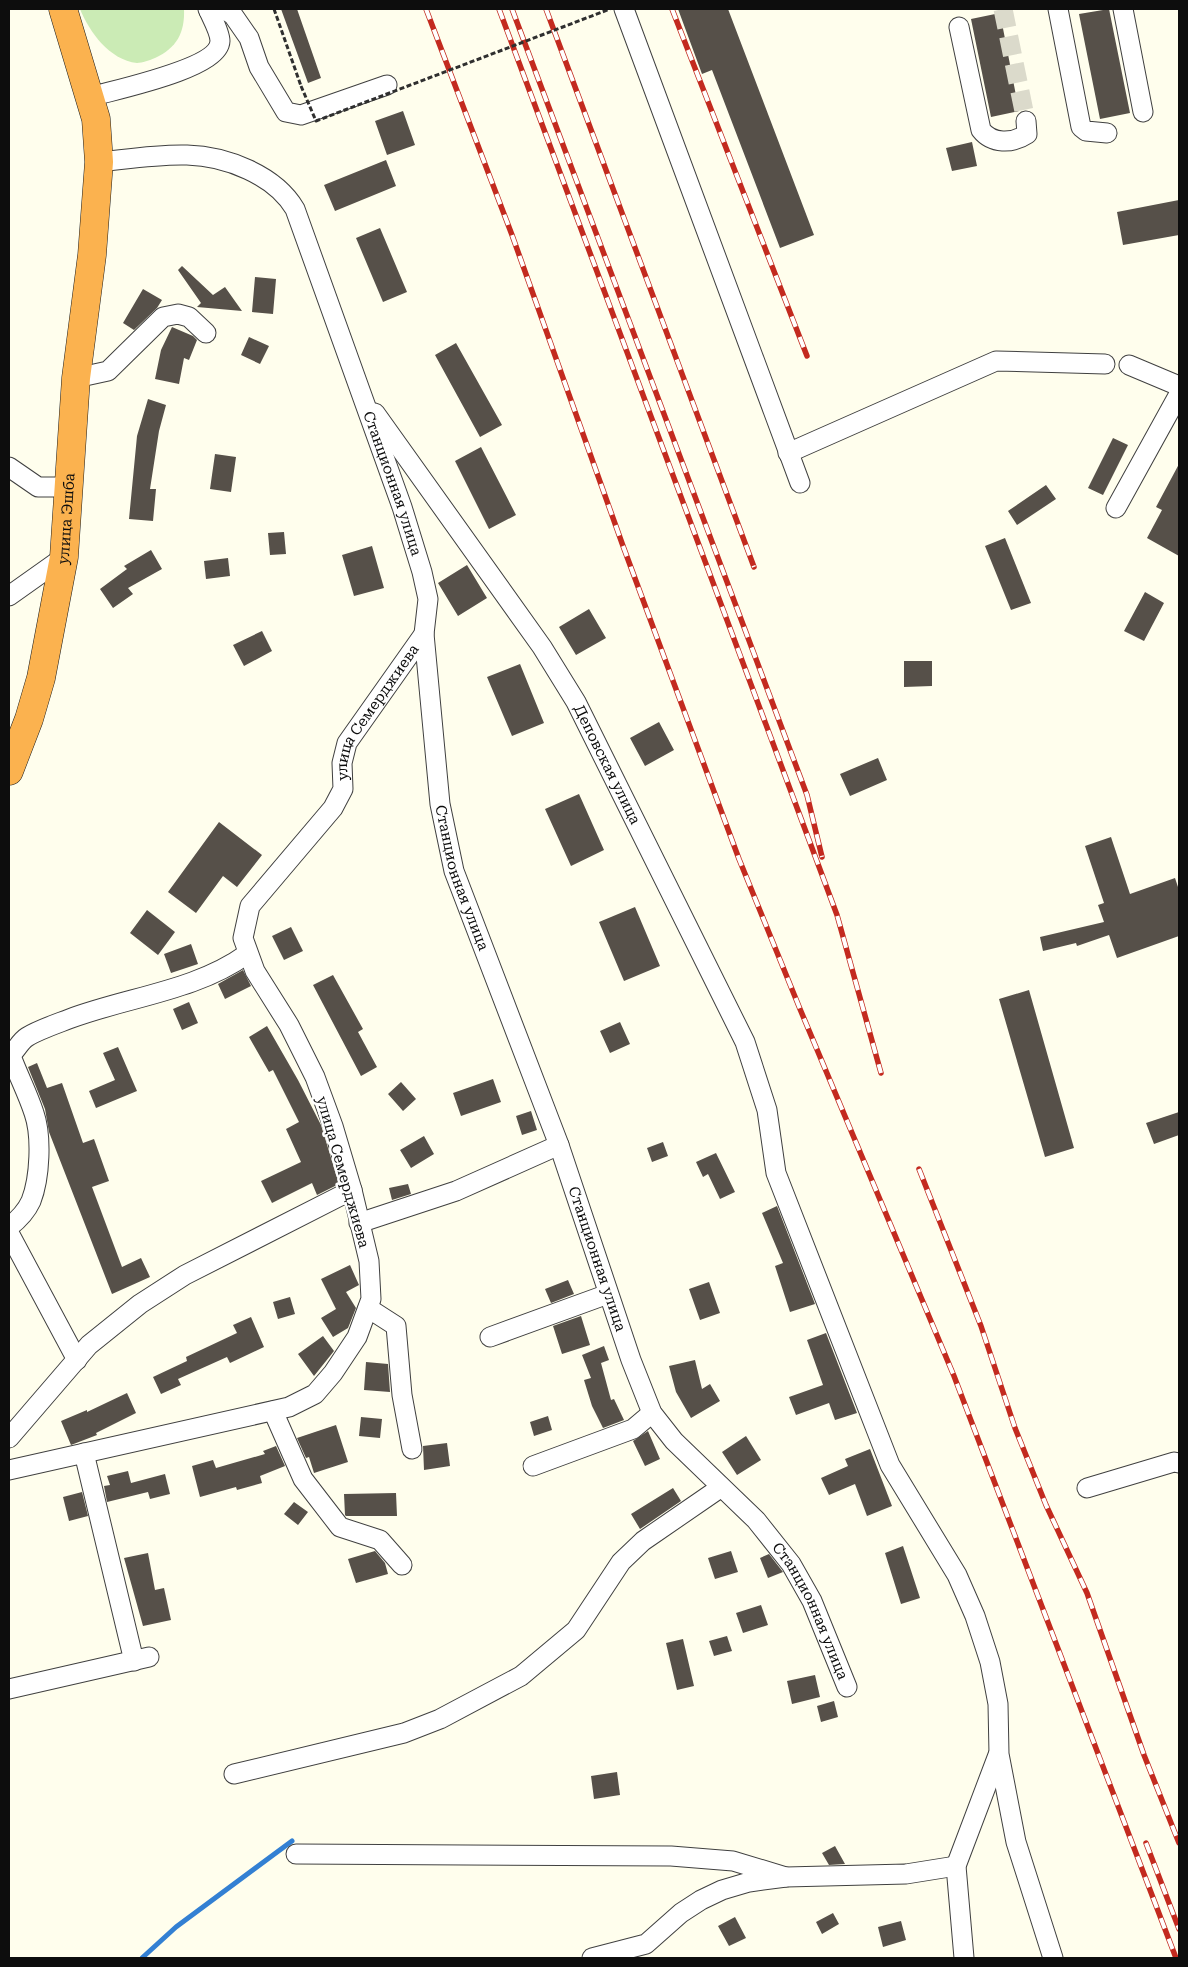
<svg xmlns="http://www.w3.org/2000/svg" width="1188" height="1967" font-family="'Roboto Serif',serif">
<rect width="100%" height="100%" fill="#fffeed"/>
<path fill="#cbebb5" d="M80,9H184C185,32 177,48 155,58C150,60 142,63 137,63C109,60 89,31 80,9Z"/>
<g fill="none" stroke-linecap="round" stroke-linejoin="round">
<path stroke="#3380d3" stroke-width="5" d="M142,1958L176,1927L292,1841"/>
</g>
<path fill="#565049" d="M281,9H297L321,78L308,83Z
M678,9H728L814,235L780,248L712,70L702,74Z
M1109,9L1130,113L1100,119L1079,14Z
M1000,13L1019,111L991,117L971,19Z
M403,111L415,145L387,155L375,121Z
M972,142L977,166L952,171L946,148Z
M386,160L396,186L335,211L324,185Z
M1179,200V235L1123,245L1117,212Z
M380,228L407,292L383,302L356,238Z
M182,266L213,295L225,287L242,311L197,307L201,303L178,270Z
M255,277L276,279L273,314L252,312Z
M143,289L162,300L157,308L134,330L123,323Z
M172,327L193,336L197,340L189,360L184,358L179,384L155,379L161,350Z
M249,337L269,346L260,364L241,355Z
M456,343L502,425L480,437L435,355Z
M148,399L166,405L159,431L150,489H156L153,521L129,519L137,436Z
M1113,438L1128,445L1103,495L1088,488Z
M481,447L516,515L489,529L455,461Z
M215,454L236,457L231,492L210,489Z
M1179,464V556L1147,538L1162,510L1156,507Z
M1046,485L1056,499L1017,525L1008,511Z
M284,532L286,554L270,555L268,533Z
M1005,538L1031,603L1011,610L985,546Z
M372,546L384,588L354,596L342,555Z
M151,550L162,569L128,588L133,594L113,608L100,589L127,569L124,566Z
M228,558L230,576L206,579L204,561Z
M467,565L487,598L458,616L438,583Z
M1145,592L1164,603L1144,641L1124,631Z
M589,609L606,638L576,655L559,627Z
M262,631L272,651L244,666L233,645Z
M904,661H932V686L904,687Z
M520,664L544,723L512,736L487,677Z
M659,722L674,750L645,766L630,738Z
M878,758L887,780L850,796L840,774Z
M579,794L604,850L571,866L545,809Z
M219,822L262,855L237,887L223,876L196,913L168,892Z
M1111,837L1130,894L1175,878L1179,890V936L1117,958L1109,935L1077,946L1076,943L1043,951L1040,937L1104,922L1098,905L1104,903L1085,846Z
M635,907L660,966L624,981L599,922Z
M147,910L175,932L158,955L130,933Z
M291,927L303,951L284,960L272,936Z
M191,944L198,964L171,973L164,954Z
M243,970L251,986L225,999L218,984Z
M333,975L363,1029L358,1032L377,1067L361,1076L313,985Z
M1029,990L1074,1148L1045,1157L999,999Z
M189,1002L198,1023L182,1030L173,1009Z
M620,1022L630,1044L610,1053L600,1031Z
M267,1026L298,1080L321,1125L339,1184L317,1195L312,1183L272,1203L261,1181L301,1162L286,1129L299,1122L273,1070L269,1072L249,1037Z
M118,1047L137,1091L96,1108L89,1091L115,1080L103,1053Z
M37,1063L47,1088L62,1083L83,1143L94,1139L109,1181L92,1187L122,1267L141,1258L150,1277L112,1294L49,1132L45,1109L28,1067Z
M493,1079L501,1102L461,1116L453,1093Z
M401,1082L416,1099L403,1111L388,1094Z
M531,1111L537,1130L522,1135L516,1116Z
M1179,1112V1135L1154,1144L1146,1123Z
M424,1136L434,1154L411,1168L400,1150Z
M663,1142L668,1156L652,1162L647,1148Z
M716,1153L735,1192L720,1199L708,1174L703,1177L696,1162Z
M408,1184L411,1194L392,1200L389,1188Z
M777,1206L815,1304L790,1312L775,1266L783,1263L762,1213Z
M350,1265L359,1285L346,1292L356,1308L348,1328L333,1337L321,1318L336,1309L321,1279Z
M568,1280L574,1294L551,1303L545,1289Z
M709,1282L720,1313L700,1320L689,1289Z
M290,1297L295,1314L278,1319L273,1302Z
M581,1316L590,1345L562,1354L553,1326Z
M251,1317L264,1347L230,1363L227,1357L178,1379L181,1385L161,1394L153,1377L187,1361L186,1357L237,1333L233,1325Z
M826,1333L857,1413L835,1420L829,1403L796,1415L789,1397L823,1385L807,1340Z
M323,1336L334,1351L314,1376L298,1354Z
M604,1346L609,1360L601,1363L611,1400L614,1399L624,1420L603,1428L592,1406L584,1380L591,1378L582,1355Z
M695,1360L702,1389L710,1384L720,1401L691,1418L676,1392L669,1366Z
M366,1362L388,1364L390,1392L364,1390Z
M127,1393L136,1413L96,1433L97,1435L71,1445L61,1421L87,1410V1412Z
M548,1416L552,1430L534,1436L530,1422Z
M361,1417L382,1419L380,1438L359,1436Z
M336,1425L348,1462L314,1473L309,1457L306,1458L297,1438Z
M648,1431L660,1459L645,1466L633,1441Z
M746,1436L761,1460L737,1475L722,1452Z
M447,1443L450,1466L424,1470L423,1446Z
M276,1446L285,1466L260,1476L262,1483L237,1490L236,1487L200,1497L192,1466L213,1460L216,1468L265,1454L263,1451Z
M870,1449L892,1506L867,1516L855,1484L829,1495L821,1478L848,1466L845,1459Z
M128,1471L131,1483L165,1474L170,1494L150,1499L148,1492L107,1502L104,1486L110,1485L107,1476Z
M673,1488L681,1501L640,1529L631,1514Z
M82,1492L88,1516L69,1521L63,1497Z
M396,1493L397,1516H346L345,1515L344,1494Z
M294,1502L308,1512L298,1525L284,1514Z
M903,1546L920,1598L901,1604L885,1553Z
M375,1551L385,1563L388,1574L356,1583L348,1559Z
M731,1551L738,1572L715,1579L708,1558Z
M148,1553L155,1590L164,1588L171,1620L143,1626L124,1558Z
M769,1554L783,1572L768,1578L760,1558Z
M761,1605L768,1625L743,1633L736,1613Z
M727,1636L732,1651L714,1656L709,1641Z
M683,1639L694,1686L677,1690L666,1643Z
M815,1675L820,1697L792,1704L787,1681Z
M834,1701L838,1717L821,1722L817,1706Z
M617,1772L620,1795L594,1799L591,1776Z
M835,1846L845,1864L829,1865L822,1853Z
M833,1913L839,1924L822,1934L816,1922Z
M735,1917L746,1938L729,1946L718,1926Z
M901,1921L906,1940L883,1947L878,1927Z"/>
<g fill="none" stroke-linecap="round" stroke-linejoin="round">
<path stroke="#dbdacb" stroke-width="19" stroke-dasharray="19 9" stroke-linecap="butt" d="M1003,9L1026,121"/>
<g stroke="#404040" stroke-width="21">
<g id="minor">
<path d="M624,9L800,483"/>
<path d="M1058,9L1081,127L1086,131L1107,133"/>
<path d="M1123,9L1143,112"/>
<path d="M209,11H227L233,15L249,38L259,67L286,112L301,115L387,85"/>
<path d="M959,27L981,130C992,144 1012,144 1027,134L1026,121"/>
<path d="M90,97C113,90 219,69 220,41C220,32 212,18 208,9"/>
<path id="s1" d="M99,162C128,159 158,154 187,155C226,156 275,175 295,209L402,507L422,572L428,599L424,634L440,804L454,871L559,1145L631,1360L652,1413L674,1441L756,1520L791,1564L812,1601L847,1687"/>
<path d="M1129,365L1179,386"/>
<path d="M76,378L108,371L163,317L178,314L189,317L206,333"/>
<path id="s2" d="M375,413L542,647L576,702L745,1042L767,1110L776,1173L890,1465L957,1575L975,1616L990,1662L998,1704L999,1754L1016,1842L1053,1958"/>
<path d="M788,453L996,361L1105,364"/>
<path d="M9,467L38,487H69"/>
<path d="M1116,508L1179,394"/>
<path d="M9,596L64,557"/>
<path d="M9,1056C16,1052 19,1042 27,1037C38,1030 56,1024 69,1019C127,997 196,991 247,954"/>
<path d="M359,1223L456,1191L559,1145"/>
<path d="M9,1227C18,1220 26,1212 31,1201C40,1178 42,1136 34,1113C28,1094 18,1075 11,1056"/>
<path d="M9,1233L77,1360"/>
<path d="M368,1308L396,1326L402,1395L412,1449"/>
<path d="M490,1337L608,1294"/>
<path d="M273,1411L303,1479L340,1527L380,1540L402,1565"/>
<path d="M9,1438L89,1345L140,1304L185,1275L352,1190"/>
<path d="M84,1453L134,1661"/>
<path d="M533,1466L633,1429L652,1413"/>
<path id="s3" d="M9,1470L289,1407L315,1394L333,1373L357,1337L371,1299L369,1261L352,1190L333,1126L315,1077L289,1025L255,971L243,938L250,906L333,808L343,789L342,763L347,743L424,634"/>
<path d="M1087,1488L1174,1462L1179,1463"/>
<path d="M9,1689L149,1657"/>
<path d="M234,1774L404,1733L440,1719L521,1676L576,1630L621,1562L643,1541L720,1488"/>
<path d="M296,1854L671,1856L733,1861L786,1877"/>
<path d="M592,1958L646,1944L681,1913L701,1900L722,1890L749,1882L786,1877L906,1874L956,1866"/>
<path d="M964,1958L956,1866L998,1755"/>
</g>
</g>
<g stroke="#1e1e1e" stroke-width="29">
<g id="highway">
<path id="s4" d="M9,771L29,719L41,678L64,557L76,378L92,255L99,162L96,119L63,9"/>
</g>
</g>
<path stroke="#2f2f2f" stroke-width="3" stroke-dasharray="5 2.5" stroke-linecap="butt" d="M274,9L301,86"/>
<use href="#minor" stroke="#fff" stroke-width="19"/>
<use href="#highway" stroke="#fbb24f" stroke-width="28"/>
<g stroke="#c32a1f" stroke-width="5.5">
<path id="rail" d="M426,9L512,235L623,546L739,859L800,1009L954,1376L1176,1958
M499,9L837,915L881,1073
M512,9L807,795L822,857
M546,9L754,567
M672,9L807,356
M919,1169L981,1326L1015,1428L1046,1505L1087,1593L1144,1755L1179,1843
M1146,1843L1179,1929"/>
</g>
<use href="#rail" stroke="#fff" stroke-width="4" stroke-dasharray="11" stroke-linecap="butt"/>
<path stroke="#2f2f2f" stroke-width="3" stroke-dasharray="5 2.5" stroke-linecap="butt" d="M301,86L316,121L610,9"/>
</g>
<g text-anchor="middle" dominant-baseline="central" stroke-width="5" stroke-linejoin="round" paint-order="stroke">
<g font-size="15" fill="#0d0d0d" stroke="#fff">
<text stroke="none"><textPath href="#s1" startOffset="505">Станционная улица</textPath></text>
<text stroke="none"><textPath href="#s4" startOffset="260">улица Эшба</textPath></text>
<text stroke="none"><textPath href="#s3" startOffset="1084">улица Семерджиева</textPath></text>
<text stroke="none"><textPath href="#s2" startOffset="422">Деповская улица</textPath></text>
<text stroke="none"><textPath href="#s1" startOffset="909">Станционная улица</textPath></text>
<text transform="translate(343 1172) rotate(74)">улица Семерджиева</text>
<text stroke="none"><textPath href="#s1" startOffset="1314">Станционная улица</textPath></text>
<text stroke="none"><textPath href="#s1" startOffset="1734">Станционная улица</textPath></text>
</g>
</g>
<rect width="1188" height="1967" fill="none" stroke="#0d0d0d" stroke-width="20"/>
</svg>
